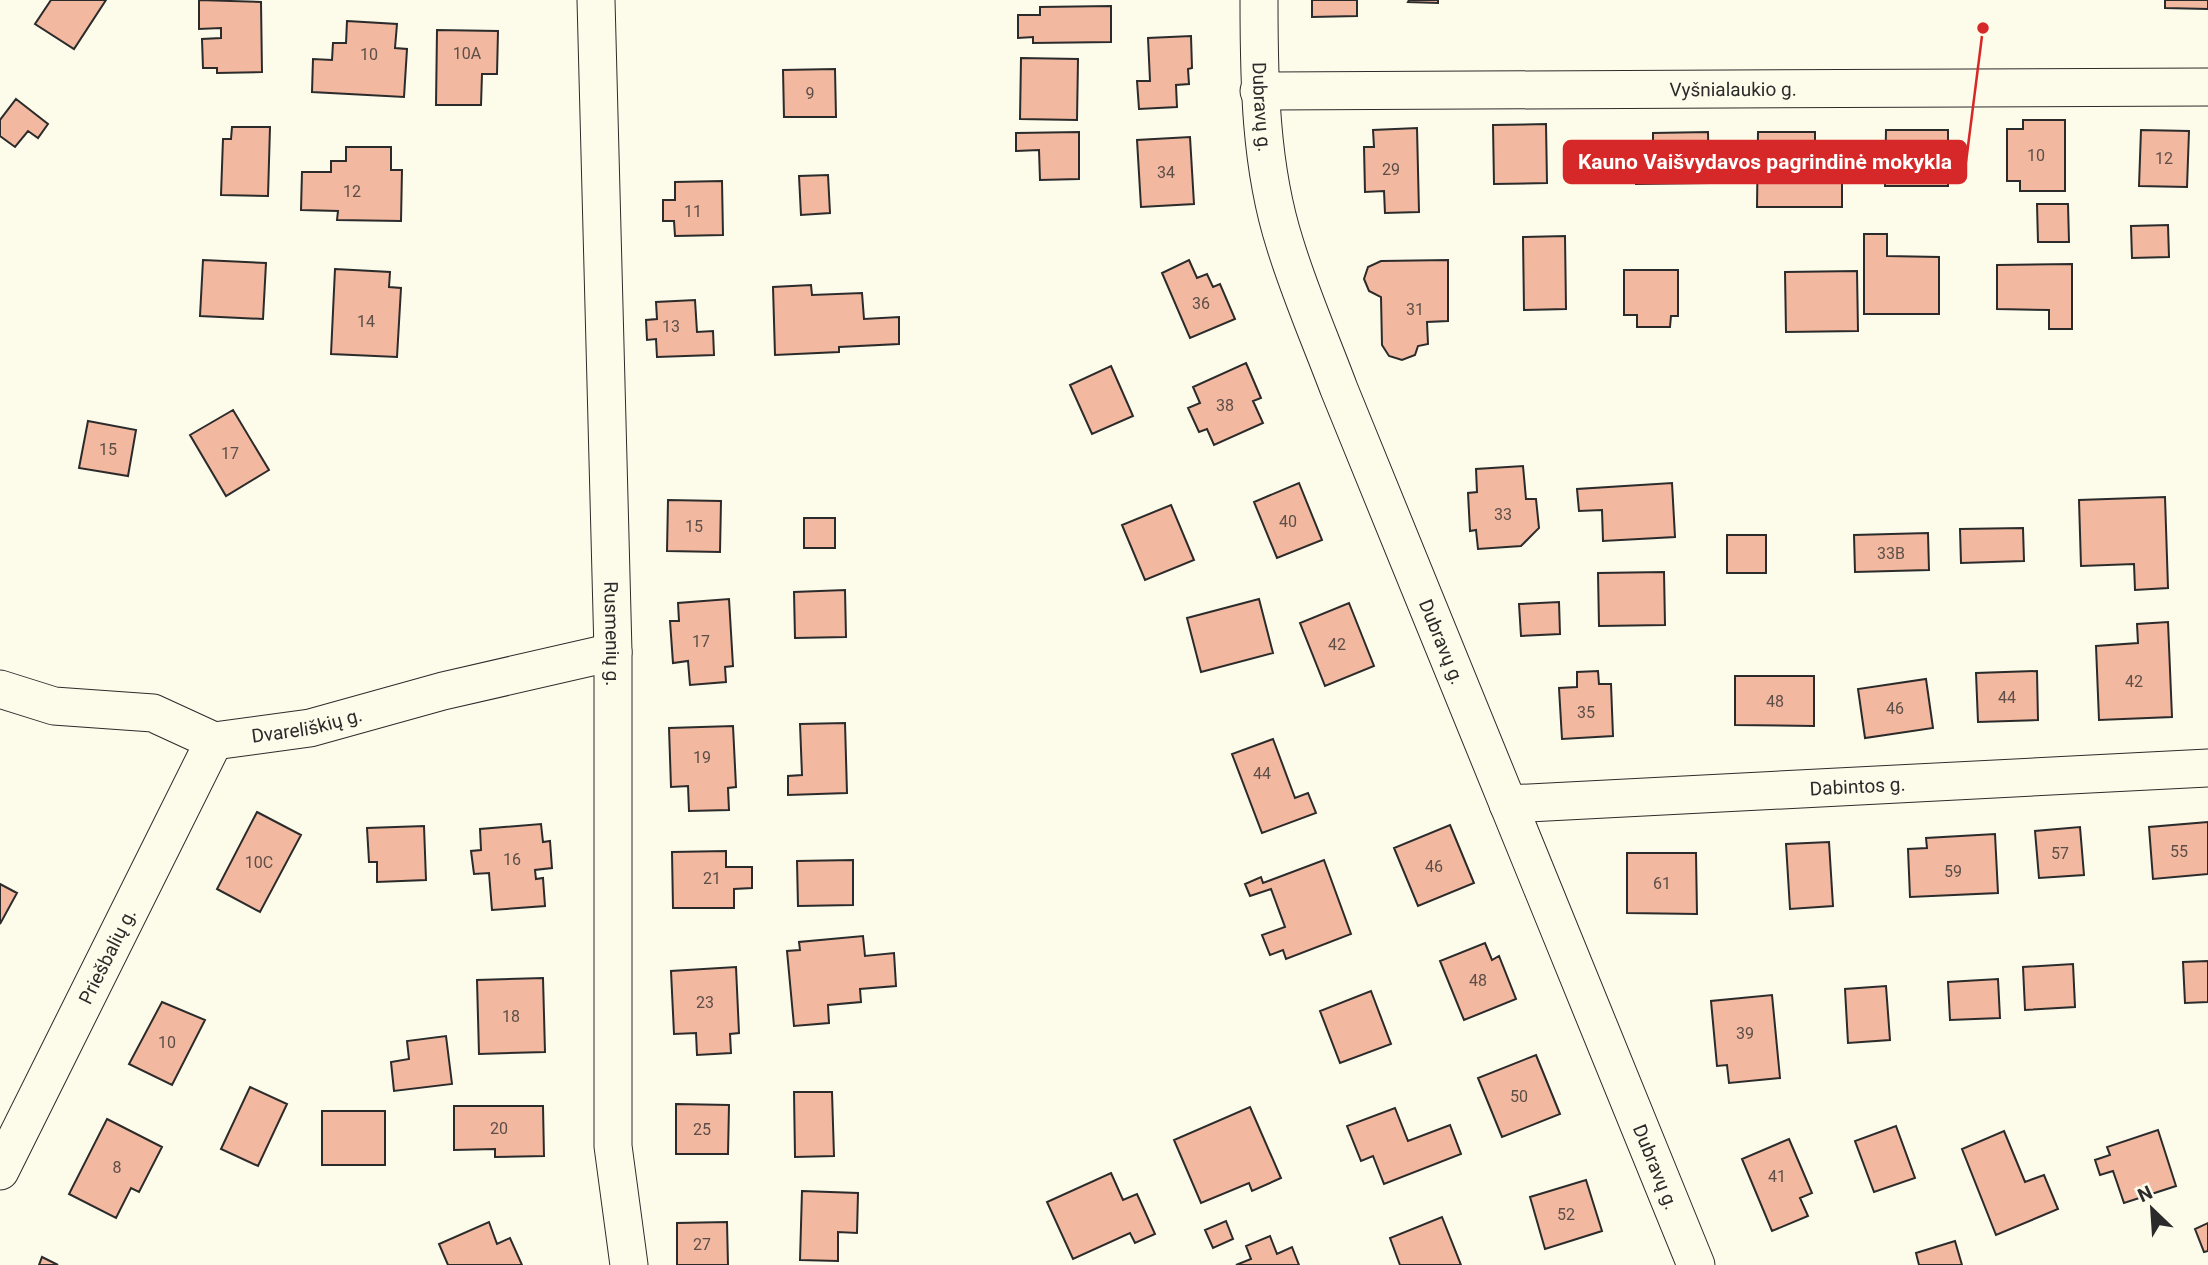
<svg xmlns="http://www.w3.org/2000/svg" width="2208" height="1265" font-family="Roboto,sans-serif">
<rect width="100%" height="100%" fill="#fdfbea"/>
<path fill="#f2b8a0" stroke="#2b2b2b" stroke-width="2" d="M51,0H106L74,49L35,24Z
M199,0L261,2L262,72L217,73V68H203L202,39L221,38V28L199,29Z
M1312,0H1357V16L1312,17Z
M1409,0H1438V3L1408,2Z
M2165,0H2208V9L2165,8Z
M1111,6V42L1033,43V37L1018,38V15H1040V7Z
M347,21L397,24L395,48L407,49L404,97L312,92L313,59L332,60L333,43H346Z
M437,30L498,31L497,74H482L481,105H436Z
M1191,36L1192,68L1188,69L1189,84L1176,85L1177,107L1139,109L1137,81H1150L1148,38Z
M1021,58L1078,59L1077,120L1020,119Z
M835,69L836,117H784L783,70Z
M16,99L48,124L38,138L28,131L15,147L0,136V120Z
M2023,120H2065V191H2020V181H2007V129H2023Z
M1546,124L1547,183L1494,184L1493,125Z
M232,127H270L268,196L221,195L223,139H231Z
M1417,128L1419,212L1385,213L1384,191L1365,192L1364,147H1374L1373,130Z
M1886,130H1948V186H1885Z
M2141,130L2189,131L2187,187L2139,186Z
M1079,132V179L1040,180L1039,150L1016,151V133Z
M1708,132L1709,183L1636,184L1635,150L1653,149V133Z
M1758,132H1815V147H1842V207H1757Z
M1190,137L1194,204L1141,207L1137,140Z
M346,147H391V170H402L401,221L337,220L338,211L301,210L302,172H331V161H346Z
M828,175L830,213L801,215L799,176Z
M722,181L723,235L675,236L674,221H663V200H675V182Z
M2037,204H2068L2069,242H2038Z
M2168,225L2169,257L2132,258L2131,226Z
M1864,234H1887V256L1939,257V314H1864Z
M1565,236L1566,309L1524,310L1523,237Z
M203,260L266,263L263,319L200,316Z
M1189,260L1197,278L1207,274L1213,287L1220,284L1235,319L1190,338L1162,273Z
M1448,260V321L1427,322L1428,344L1418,346L1415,355L1402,360L1389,356L1382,345L1381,297L1369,291L1364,279L1368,267L1381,261Z
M2072,264V329H2049V310L1997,309V265Z
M335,269L390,272L389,287L401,288L397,357L331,354Z
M1624,270H1678V316H1671L1670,327H1637V315H1624Z
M1857,271L1858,331L1786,332L1785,272Z
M811,285L812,295L862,293L864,319L899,317V344L839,347V352L775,355L773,287Z
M695,300L697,332L713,331L714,355L657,357L656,339L647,340L646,320L657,319L656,302Z
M1246,363L1261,398L1253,401L1263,423L1214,445L1207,429L1199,432L1188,408L1200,403L1193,387Z
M1111,366L1133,416L1092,434L1070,385Z
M233,410L269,470L226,496L190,435Z
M88,421L136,430L128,476L79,468Z
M1523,466L1526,499H1536L1539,528L1521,546L1478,549L1476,530L1470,531L1468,493L1477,492L1476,469Z
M1299,483L1322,540L1277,558L1254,502Z
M1672,483L1675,537L1603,541L1602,510L1579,511L1577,489Z
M2165,497L2168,588L2135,590L2134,564L2081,566L2079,500Z
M668,500L721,501L720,552L667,551Z
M1171,505L1194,560L1145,580L1122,525Z
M804,518H835V548H804Z
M2023,528L2024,561L1961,563L1960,529Z
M1928,533L1929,570L1855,572L1854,535Z
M1727,535H1766V573H1727Z
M1664,572L1665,625L1599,626L1598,573Z
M845,590L846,637L795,638L794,592Z
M729,599L733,666L725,667L726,682L690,685L688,661L673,663L670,621H679L678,603Z
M1259,599L1273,653L1201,672L1187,618Z
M1559,602L1560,634L1521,636L1519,604Z
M1349,603L1374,666L1325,686L1300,623Z
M2168,622L2172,717L2099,720L2096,646L2138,643L2137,624Z
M1598,671L1599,684H1611L1613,736L1562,739L1559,688L1577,687V672Z
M2037,671L2038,720L1978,722L1976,673Z
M1735,676H1814V726L1735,725Z
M1926,679L1933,728L1865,738L1858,689Z
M845,723L847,793L788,795V776L802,775L800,724Z
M733,726L736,787L728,788L729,810L689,811L688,786L671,787L669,728Z
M1273,739L1295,798L1308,793L1316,813L1262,833L1232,754Z
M257,812L301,835L260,912L217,889Z
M2208,822V874L2153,879L2149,827Z
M541,824L543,842L550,841L552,868L535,870L536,879L543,878L545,906L492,910L489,873L474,874L471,851L481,850L480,829Z
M1450,825L1474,883L1418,906L1394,848Z
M424,826L426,880L377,882V862H369L367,828Z
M2080,827L2084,875L2039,878L2035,831Z
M1995,834L1998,893L1910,897L1908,849L1927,848L1926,838Z
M1829,842L1833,906L1790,909L1786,844Z
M726,851V867H752V888L734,889V908H673L672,852Z
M1627,853H1696L1697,914L1627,913Z
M853,860V905L798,906L797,861Z
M1324,860L1351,934L1286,959L1283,950L1270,955L1262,935L1285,927L1271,889L1250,896L1245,884L1261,877L1263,883Z
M0,884L17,893L0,924Z
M863,936L865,956L894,953L896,986L860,989L861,1002L828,1005L829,1023L794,1026L787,951L800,950L799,942Z
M1485,943L1492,960L1499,956L1516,999L1464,1020L1440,961Z
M2208,961V1002L2185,1003L2183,962Z
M2073,964L2075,1007L2025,1010L2023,967Z
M736,967L739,1033L730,1034L731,1053L697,1055L696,1033L674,1034L671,971Z
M543,978L545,1052L479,1054L477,980Z
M1998,979L2000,1018L1950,1020L1948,982Z
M1886,986L1890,1040L1848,1043L1845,989Z
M1371,991L1391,1044L1340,1063L1320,1011Z
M1772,995L1780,1078L1729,1083L1727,1065L1717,1066L1711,1001Z
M162,1002L205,1020L172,1085L129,1064Z
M446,1036L452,1084L394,1091L391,1062L409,1059L407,1041Z
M1536,1055L1560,1114L1502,1137L1478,1078Z
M250,1087L287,1104L258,1166L221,1149Z
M794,1092H832L834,1156L795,1157Z
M676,1104L729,1105L728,1154H676Z
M454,1106H543L544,1156L495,1157V1149L454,1150Z
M1250,1107L1281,1178L1252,1191L1249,1183L1201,1203L1174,1140Z
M1395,1108L1408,1141L1450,1125L1461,1154L1384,1184L1373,1156L1361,1161L1347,1126Z
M322,1111H385V1165H322Z
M107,1119L162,1147L139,1192L131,1188L116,1218L69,1194Z
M1896,1126L1915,1178L1874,1192L1855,1141Z
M2158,1130L2176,1186L2124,1203L2113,1171L2100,1175L2095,1160L2110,1155L2107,1147Z
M2004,1131L2025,1182L2044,1175L2058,1209L1996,1235L1962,1149Z
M1789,1139L1812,1193L1800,1198L1808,1216L1772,1231L1742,1159Z
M1111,1173L1123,1200L1137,1194L1155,1234L1135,1243L1130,1233L1073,1259L1047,1202Z
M1586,1180L1602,1231L1545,1249L1530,1197Z
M802,1191L858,1193L857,1233L838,1232V1261L800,1260Z
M1442,1217L1461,1265H1400L1390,1238Z
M1226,1221L1233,1239L1213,1248L1205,1230Z
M489,1222L497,1244L510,1238L522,1265H448L439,1244Z
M727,1222L728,1265H677V1223Z
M2208,1223V1251L2204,1252L2195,1229Z
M1270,1236L1277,1254L1292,1247L1299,1265H1236L1251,1259L1246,1246Z
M1955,1241L1962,1265H1919L1916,1253Z
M42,1257L58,1265H39Z"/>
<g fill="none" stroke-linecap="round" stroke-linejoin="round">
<g stroke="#2b2b2b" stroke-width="39">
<g id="minor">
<path id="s1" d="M596,0L613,652V1146L629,1265"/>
<path id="s2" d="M1259,0C1259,81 1260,166 1285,244C1300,293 1321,341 1339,389L1696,1265"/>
<path id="s3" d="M1259,91L2208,87"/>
<path id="s4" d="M0,689L54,706L153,713L214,741L310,728L443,691L613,652"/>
<path id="s5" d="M1508,804L2208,768"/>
<path id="s6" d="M0,1171L214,741"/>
</g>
</g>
<use href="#minor" stroke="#fdfbea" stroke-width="37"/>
</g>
<g text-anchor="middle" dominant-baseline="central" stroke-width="5" stroke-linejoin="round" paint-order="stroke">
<g font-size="16" fill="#5d4e48">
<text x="467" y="53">10A</text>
<text x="369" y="54">10</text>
<text x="810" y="93">9</text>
<text x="2036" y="155">10</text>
<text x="2164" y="158">12</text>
<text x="1391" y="169">29</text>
<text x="1166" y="172">34</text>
<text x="352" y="191">12</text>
<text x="693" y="211">11</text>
<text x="1201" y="303">36</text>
<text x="1415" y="309">31</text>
<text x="366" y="321">14</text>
<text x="671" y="326">13</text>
<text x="1225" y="405">38</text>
<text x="108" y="449">15</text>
<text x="230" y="453">17</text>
<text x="1503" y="514">33</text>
<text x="1288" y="521">40</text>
<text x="694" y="526">15</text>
<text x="1891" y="553">33B</text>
<text x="701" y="641">17</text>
<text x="1337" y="644">42</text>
<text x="2134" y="681">42</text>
<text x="2007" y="697">44</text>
<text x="1775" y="701">48</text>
<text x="1895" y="708">46</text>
<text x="1586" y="712">35</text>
<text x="702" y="757">19</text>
<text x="1262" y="773">44</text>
<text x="2179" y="851">55</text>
<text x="2060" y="853">57</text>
<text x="512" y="859">16</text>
<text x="259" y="862">10C</text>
<text x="1434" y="866">46</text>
<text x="1953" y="871">59</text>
<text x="712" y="878">21</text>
<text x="1662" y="883">61</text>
<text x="1478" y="980">48</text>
<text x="705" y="1002">23</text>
<text x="511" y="1016">18</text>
<text x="1745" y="1033">39</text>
<text x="167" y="1042">10</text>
<text x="1519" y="1096">50</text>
<text x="499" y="1128">20</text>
<text x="702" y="1129">25</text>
<text x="117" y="1167">8</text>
<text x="1777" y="1176">41</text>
<text x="1566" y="1214">52</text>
<text x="702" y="1244">27</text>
</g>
<g font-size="19" fill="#2b2b2b" stroke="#fdfbea">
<text stroke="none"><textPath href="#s3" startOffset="474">Vyšnialaukio g.</textPath></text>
<text stroke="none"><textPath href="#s2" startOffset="107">Dubravų g.</textPath></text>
<text stroke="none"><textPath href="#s1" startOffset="634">Rusmenių g.</textPath></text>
<text stroke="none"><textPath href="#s2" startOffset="674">Dubravų g.</textPath></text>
<text stroke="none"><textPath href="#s4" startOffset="317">Dvareliškių g.</textPath></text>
<text stroke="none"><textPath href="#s5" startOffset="350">Dabintos g.</textPath></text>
<text stroke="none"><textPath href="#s6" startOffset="240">Priešbalių g.</textPath></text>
<text stroke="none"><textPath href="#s2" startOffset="1241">Dubravų g.</textPath></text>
</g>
</g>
<path fill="none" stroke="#d62828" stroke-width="2.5" d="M1983 28L1966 162"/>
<circle fill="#d62828" stroke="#fdfbea" stroke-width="2.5" cx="1983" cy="28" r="7"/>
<rect fill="#d62828" stroke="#d62828" stroke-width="2.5" x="1564" y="141" width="402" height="42" rx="7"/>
<g font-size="21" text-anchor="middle" font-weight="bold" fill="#fff">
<text x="1765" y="169">Kauno Vaišvydavos pagrindinė mokykla</text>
</g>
<g transform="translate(2152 1209) rotate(335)" stroke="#fdfbea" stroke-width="5" paint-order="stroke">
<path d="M0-5L12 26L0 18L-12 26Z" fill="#2b2b2b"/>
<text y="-10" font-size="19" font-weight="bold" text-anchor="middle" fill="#2b2b2b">N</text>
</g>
</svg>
